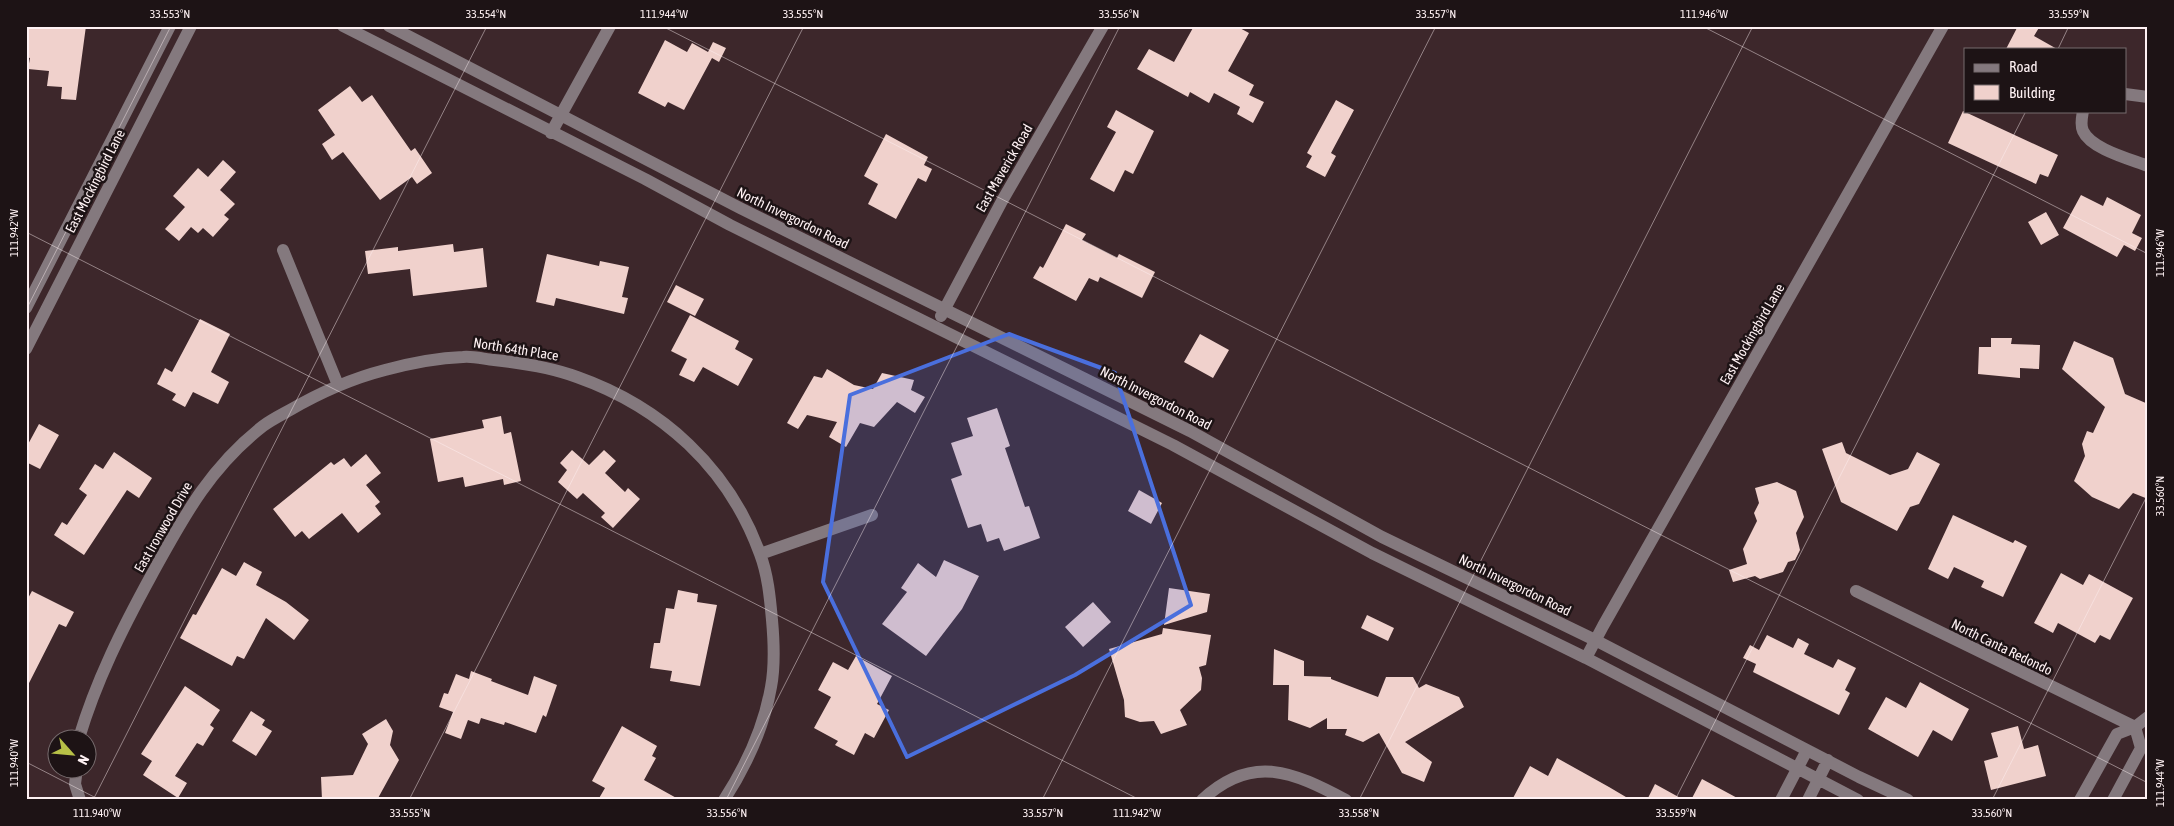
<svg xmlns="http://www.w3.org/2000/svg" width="2174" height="826" font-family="'Asap Condensed',sans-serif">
<rect width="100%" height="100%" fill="#3d272b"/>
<path fill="#f0d1cc" d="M26,26H86L76,100L61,99L62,87L47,86L49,71L28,69L30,58L26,57Z
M1194,26H1236L1249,33L1228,71L1254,85L1249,95L1264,102L1253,123L1237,114L1240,107L1214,93L1209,103L1190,92L1188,97L1137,69L1149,49L1174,62Z
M2018,26H2040L2034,36L2057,49H2006Z
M665,40L687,52L692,43L708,52L713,42L726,48L719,62L712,58L684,110L668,102L665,107L638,93Z
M350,86L362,102L372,95L411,151L415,148L432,173L417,184L412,177L380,200L343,152L332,160L322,144L335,135L318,110Z
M1336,100L1354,110L1331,153L1336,156L1325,177L1306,167L1312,156L1307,153Z
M1116,110L1154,131L1133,174L1125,170L1114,192L1090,179L1116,132L1107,127Z
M1963,111L2058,155L2048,177L2040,174L2036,184L1948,143Z
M886,134L928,157L924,165L932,169L926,182L918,178L896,219L868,204L878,184L864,176Z
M223,160L236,172L220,190L235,204L224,215L229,219L213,237L203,228L198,233L191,227L179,241L165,229L185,207L173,196L198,168L208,177Z
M2081,195L2103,206L2107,197L2141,215L2132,233L2142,238L2135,251L2124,245L2117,257L2063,228Z
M2046,212L2059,235L2041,245L2028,222Z
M1066,224L1086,234L1082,240L1117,258L1119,254L1155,272L1142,298L1100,277L1098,282L1089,278L1076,301L1033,278L1040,266L1043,268Z
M453,244L454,252L483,248L487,287L413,296L410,269L368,274L365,251L398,247V251Z
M547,254L599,266L600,261L629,267L622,297L628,298L624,314L556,298L554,306L536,302Z
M676,285L704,299L695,316L667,302Z
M690,315L739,341L735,349L753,359L738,386L703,367L694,382L679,375L687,359L671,351Z
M200,319L230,334L211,372L229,382L218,404L193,392L185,407L172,400L176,394L157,384L165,368L172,372Z
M1200,334L1229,350L1213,378L1184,362Z
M1991,338H2012L2011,344L2040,345L2039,369L2020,368V378L1978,374L1979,347H1991Z
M2074,341L2113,358L2125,394L2148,404V499L2133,493L2119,509L2092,497L2074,481L2085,456L2082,444L2087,431L2093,433L2105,407L2062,369Z
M827,369L854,385L873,389L882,373L914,380L911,390L925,397L915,413L897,402L874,427L860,423L846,447L829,437L837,422L807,415L798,429L787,423L814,376L822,378Z
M997,408L1010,446L1005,448L1025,507L1029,506L1040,538L1004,551L999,538L987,542L981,524L968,528L951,479L962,475L951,443L973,436L967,418Z
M501,416L504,434L511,432L521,481L504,485L503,479L465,487L463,477L438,482L430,439L484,428L482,420Z
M39,424L59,435L40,469L26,462V448Z
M1842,442L1846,453L1890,475L1908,469L1917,452L1940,464L1919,504L1910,507L1897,531L1841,502L1822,449Z
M572,450L589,465L604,450L616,461L605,473L625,492L628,488L640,499L613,528L601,517L605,513L583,493L577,499L558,482L567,470L560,463Z
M114,452L152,478L139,498L127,490L84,555L54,535L62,522L67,525L87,495L79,489L95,464L103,469Z
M366,454L381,473L366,485L380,502L375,506L381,514L358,533L342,513L309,539L302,531L295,537L273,509L331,462L334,465L344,458L351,467Z
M1777,482L1796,491L1804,517L1796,533L1800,550L1795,560L1788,562L1783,572L1760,579L1755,576L1733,582L1729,570L1747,564L1743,549L1757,521L1754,513L1759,503L1755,488Z
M1139,490L1162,503L1151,524L1128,511Z
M1953,515L2013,543L2015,540L2027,546L2003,597L1981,587L1984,581L1954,567L1948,579L1928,569Z
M944,560L979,576L962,609L926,656L882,624L907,592L901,588L918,563L936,577Z
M244,562L262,572L256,585L286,602L309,620L294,640L266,618L244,659L237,656L232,666L180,638L193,614L196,615L222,568L236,576Z
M2061,573L2083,585L2089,574L2133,598L2110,640L2100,635L2095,643L2058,623L2053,633L2034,623Z
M1169,588L1210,594L1207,612L1164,625Z
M678,590L698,594L697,602L717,605L700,686L670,681L672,671L650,668L654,643H660L666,608L674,609Z
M32,591L74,612L66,627L59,624L26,689V602Z
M1093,602L1111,622L1083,647L1065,627Z
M1367,615L1394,628L1388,641L1361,628Z
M1163,628L1211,635L1206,665L1199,667L1202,678L1201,690L1180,710L1187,725L1161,734L1154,721L1140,722L1125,717L1124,700L1109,649L1162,634Z
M1767,635L1793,648L1798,638L1809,644L1804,654L1833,668L1838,659L1856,668L1845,690L1850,693L1839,715L1753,672L1756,664L1743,658L1750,645L1759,650Z
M1274,649L1304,661V676L1331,677V679L1378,697L1386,677H1413L1419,688L1426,684L1459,697L1464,707L1405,742L1432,762L1424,782L1402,773L1379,733L1363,742L1345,735L1347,729H1327V718L1310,728L1288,720L1289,685H1273Z
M856,656L892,676L877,704L889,710L874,738L865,733L854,755L835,745L838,741L814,728L831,697L818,690L833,662L848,670Z
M471,671L492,679L491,681L528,695L534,676L557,685L546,717L543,715L536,733L505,722L504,725L481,718L479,724L468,720L461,739L445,733L453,712L439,707L444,693L448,694L456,674L469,679Z
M1920,682L1969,709L1952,741L1933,730L1918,757L1868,729L1886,697L1906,708Z
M185,686L220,710L210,725L214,728L203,746L197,743L175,776L187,783L178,798L143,775L152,761L141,754Z
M251,711L265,720L262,725L272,731L256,756L232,741Z
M386,719L393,731L390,745L399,760L377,800H322L321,777L353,775L368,744L362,734Z
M622,726L657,746L652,756L656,758L644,780L680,800H598L605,788L592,781Z
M2018,726L2024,749L2038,745L2046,776L1991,790L1984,761L1998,757L1991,733Z
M1557,758L1609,787L1631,800H1512L1530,766L1548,776Z
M1702,779L1741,800H1691Z
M1655,784L1684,800H1647Z"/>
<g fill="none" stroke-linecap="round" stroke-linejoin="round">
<path stroke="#84797e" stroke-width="12" d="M343,26L645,179L730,225L1173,445L1372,553L1586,658L1858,800
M389,26L740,208L1190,431L1382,537L1595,640L1859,777L1908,800
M2125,94L2148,97
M2083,111C2082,117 2080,125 2083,131C2091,149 2130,159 2148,166
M551,133L610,26
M283,250L338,385
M26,308L170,26
M941,316L1002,201L1103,26
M26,349L191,26
M760,554L872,515
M1856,591L2135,727
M1586,658L1603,626L1943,26
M79,738C96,681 122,629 151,576C183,518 209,468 263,426C271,420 281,415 290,410C321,392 350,379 385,370C411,363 436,358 463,357C473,356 484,359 494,360C523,363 550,367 577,377C662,407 729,468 760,554C768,575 770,598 772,620C774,642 775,666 771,687C764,727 746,766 724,800
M77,768L75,784L80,800
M1202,800C1252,753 1293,772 1346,800
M1781,800L1807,750
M1808,800L1828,760
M2080,800L2117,734L2135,727L2148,717
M2113,800L2141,748L2135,727"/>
</g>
<path fill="#4a6fdd" fill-opacity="0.2" stroke="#4a6fdd" stroke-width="4" stroke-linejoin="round" d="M1009,334L1115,373L1191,605L1075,675L907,757L823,582L850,395Z"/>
<path fill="none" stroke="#fef1f3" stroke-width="1" stroke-opacity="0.45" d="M662,26L2148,783M1702,26L2148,254M2058,49L2069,26M26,232L1140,800M26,310L171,26M26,762L100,800M93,800L487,26M409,800L804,26M726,800L1120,26M1042,800L1436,26M1359,800L1753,26M1675,800L2026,111M1992,800L2148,494"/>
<g text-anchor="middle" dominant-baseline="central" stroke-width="5" stroke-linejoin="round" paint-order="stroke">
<g font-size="14" fill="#fef1f3" stroke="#1d1315">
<text transform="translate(1004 168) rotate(-60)">East Maverick Road</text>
<text transform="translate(95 181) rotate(-63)">East Mockingbird Lane</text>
<text transform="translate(793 218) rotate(26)">North Invergordon Road</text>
<text transform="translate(1752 334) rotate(-60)">East Mockingbird Lane</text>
<text transform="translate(516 349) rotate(9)">North 64th Place</text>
<text transform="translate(1156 398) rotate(27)">North Invergordon Road</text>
<text transform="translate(163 527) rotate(-60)">East Ironwood Drive</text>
<text transform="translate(1515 585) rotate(26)">North Invergordon Road</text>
<text transform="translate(2002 647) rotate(26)">North Canta Redondo</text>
</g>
</g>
<rect width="2174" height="826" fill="none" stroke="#1d1315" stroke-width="55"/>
<rect x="1964" y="48" width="162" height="65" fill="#1d1315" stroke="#776c6e"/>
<rect x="1974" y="64" width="25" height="8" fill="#84797e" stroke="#776c6e"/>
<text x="2009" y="72" font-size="15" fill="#fef1f3">Road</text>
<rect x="1974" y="85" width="25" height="15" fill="#f0d1cc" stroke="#776c6e"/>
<text x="2009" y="98" font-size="15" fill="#fef1f3">Building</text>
<g transform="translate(72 754) rotate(117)"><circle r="24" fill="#1d1315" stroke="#776c6e"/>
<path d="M0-4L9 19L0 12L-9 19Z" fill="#b8c147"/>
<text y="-8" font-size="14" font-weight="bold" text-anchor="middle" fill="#fef1f3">N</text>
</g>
<rect x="28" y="28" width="2118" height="770" fill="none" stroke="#fef1f3" stroke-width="2"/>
<g font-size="12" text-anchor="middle" fill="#fef1f3">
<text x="170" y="18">33.553°N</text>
<text x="486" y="18">33.554°N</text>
<text x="664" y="18">111.944°W</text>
<text x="803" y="18">33.555°N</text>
<text x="1119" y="18">33.556°N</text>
<text x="1436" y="18">33.557°N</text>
<text x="1704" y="18">111.946°W</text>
<text x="2069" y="18">33.559°N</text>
<text transform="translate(14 233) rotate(-90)" y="4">111.942°W</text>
<text transform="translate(2160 253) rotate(-90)" y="4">111.946°W</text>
<text transform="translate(2160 496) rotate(-90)" y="4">33.560°N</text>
<text transform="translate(14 763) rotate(-90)" y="4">111.940°W</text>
<text transform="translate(2160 783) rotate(-90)" y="4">111.944°W</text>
<text x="97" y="817">111.940°W</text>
<text x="410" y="817">33.555°N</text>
<text x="727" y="817">33.556°N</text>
<text x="1043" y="817">33.557°N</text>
<text x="1137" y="817">111.942°W</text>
<text x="1359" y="817">33.558°N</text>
<text x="1676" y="817">33.559°N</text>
<text x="1992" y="817">33.560°N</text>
</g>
</svg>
